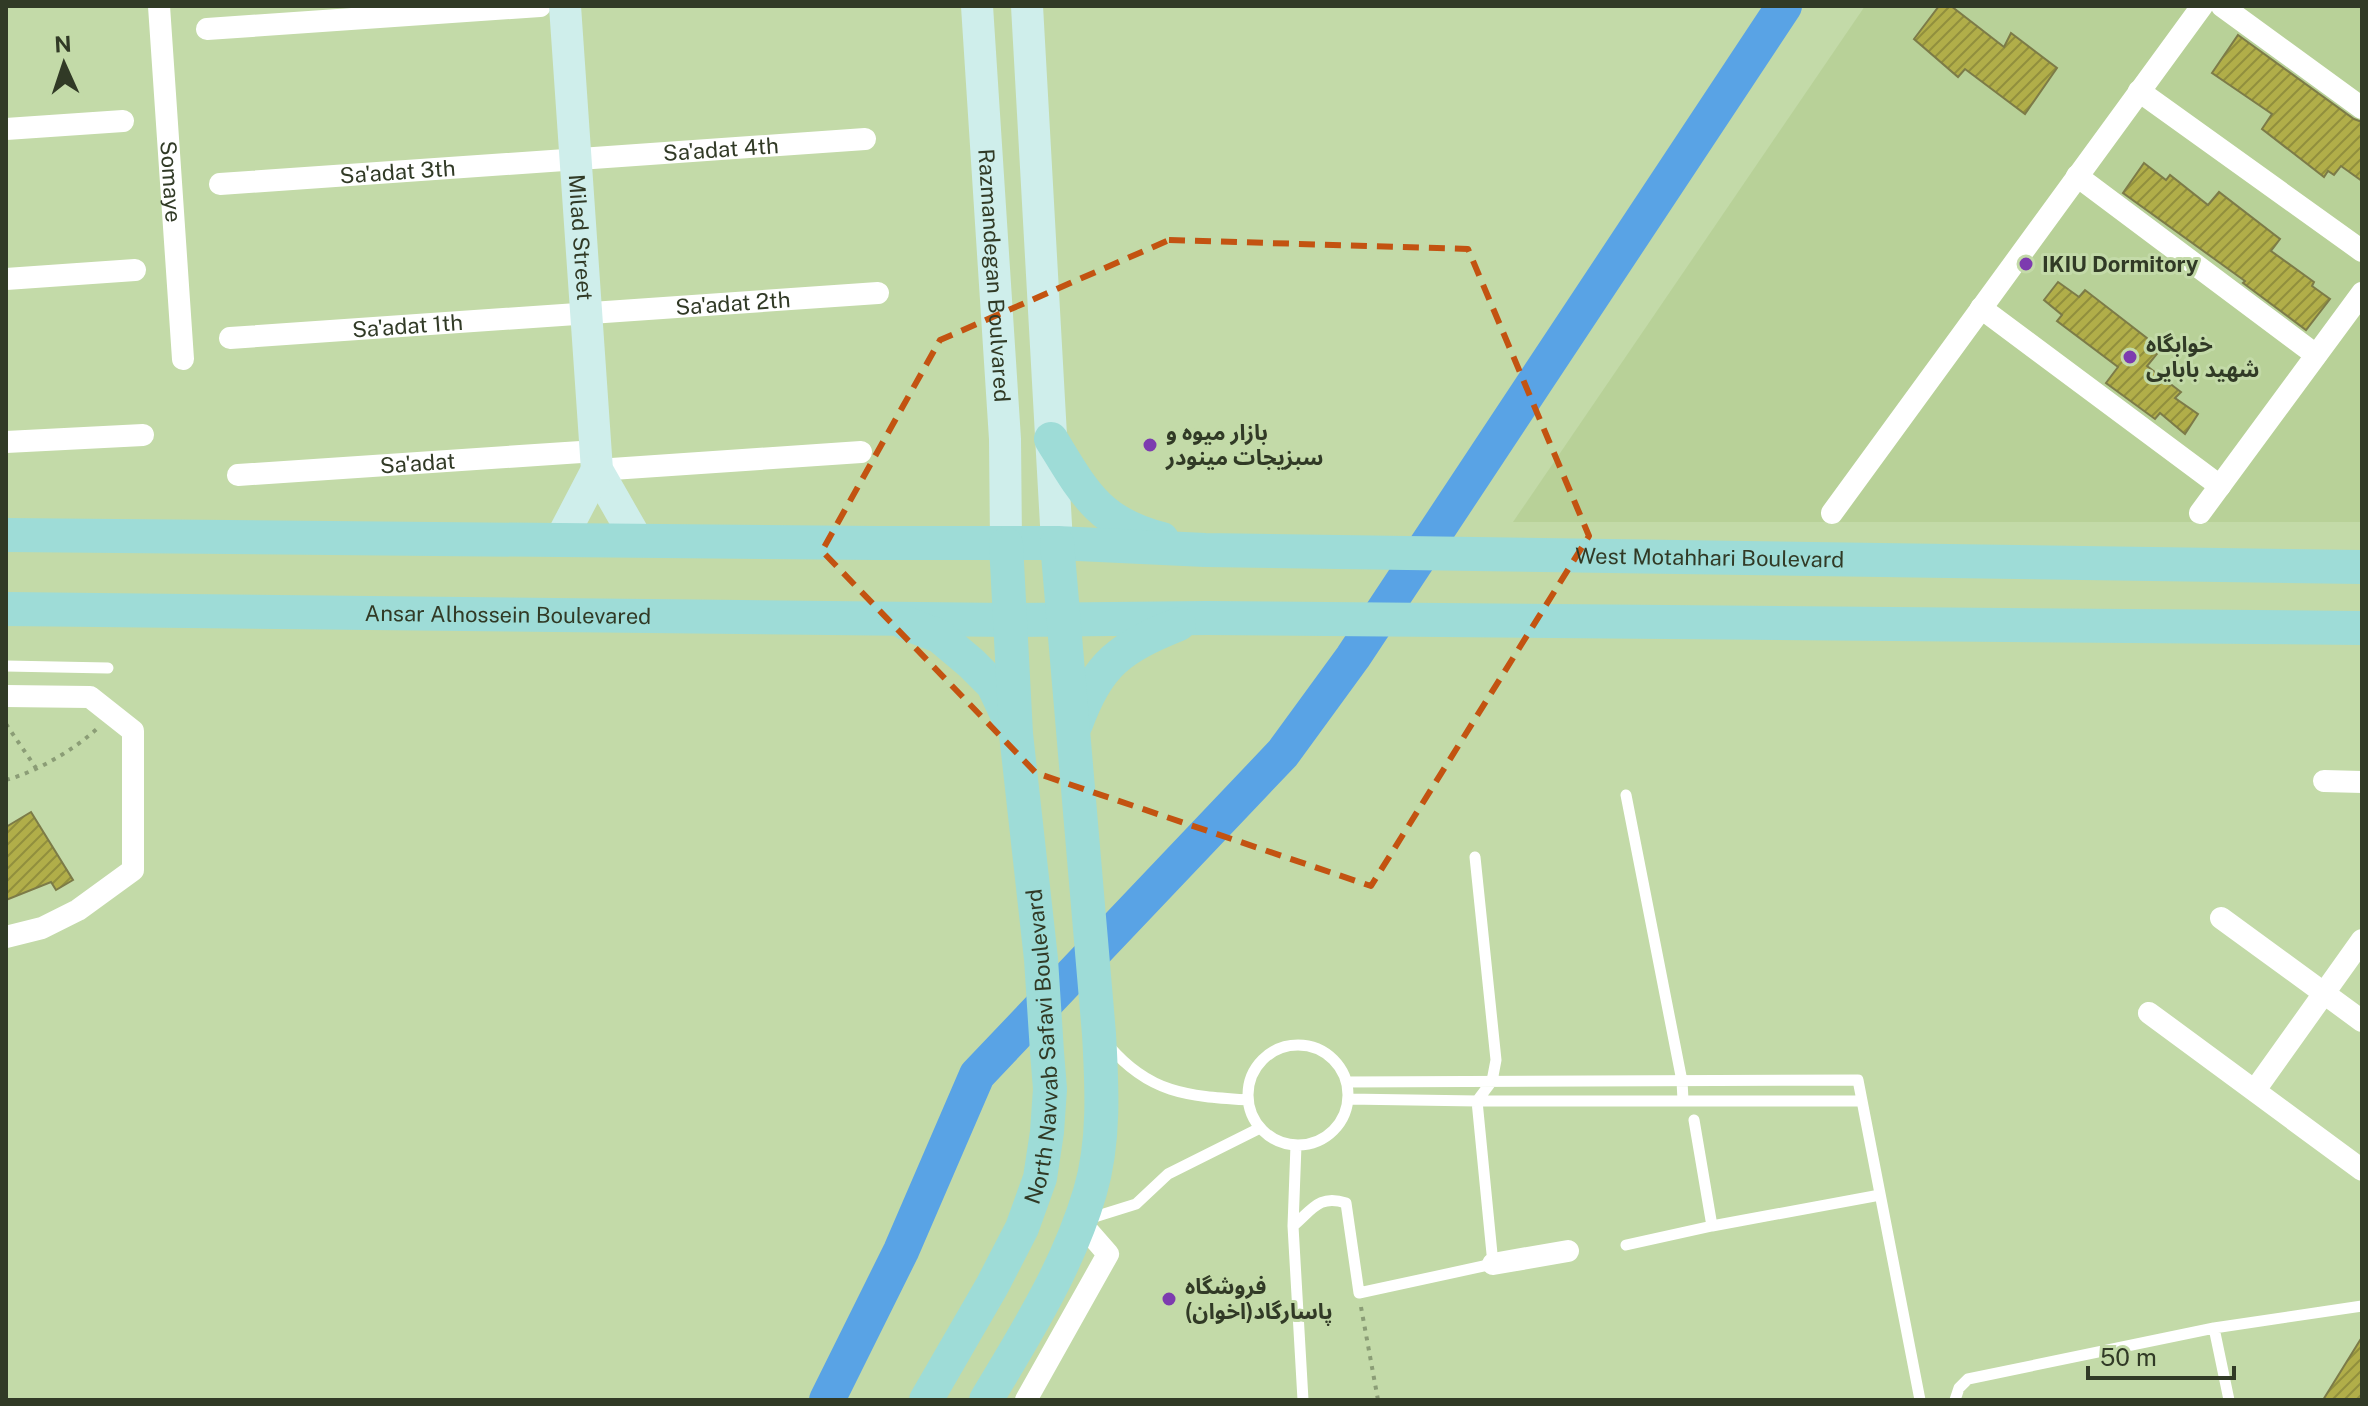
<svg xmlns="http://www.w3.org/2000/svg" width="2368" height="1406" font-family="'Public Sans','Noto Sans Arabic',sans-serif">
<defs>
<pattern id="building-hatch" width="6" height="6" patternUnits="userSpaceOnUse" patternTransform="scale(2)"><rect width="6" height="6" fill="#b1ae49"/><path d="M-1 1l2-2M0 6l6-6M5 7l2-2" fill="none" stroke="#918f3d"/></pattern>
</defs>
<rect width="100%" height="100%" fill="#c3daa8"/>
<path fill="#b8d198" d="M1865,6H2362V522H1513Z"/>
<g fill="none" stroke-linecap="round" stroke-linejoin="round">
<path stroke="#59a3e5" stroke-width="36" d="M827,1400L901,1251L977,1075L1283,753L1353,657L1784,6"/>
</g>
<path fill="url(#building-hatch)" stroke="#7c7b48" stroke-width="2" d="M1939,6H1951L2004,47L2011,33L2057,68L2025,114L1965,69L1958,77L1914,39Z
M2238,35L2354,119L2362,122V181L2341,166L2334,175L2328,171L2324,177L2262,129L2272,114L2212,73Z
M2144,163L2166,180L2170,175L2208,205L2219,192L2280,239L2271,251L2314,282L2312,286L2330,299L2306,330L2243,283L2245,281L2123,193Z
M2058,282L2079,297L2085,290L2161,349L2147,366L2181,392L2175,398L2198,414L2185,434L2160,413L2155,419L2106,383L2118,367L2057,321L2062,315L2044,300Z
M31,812L73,880L56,890L51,882L6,900V827Z
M2362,1337V1400H2323Z"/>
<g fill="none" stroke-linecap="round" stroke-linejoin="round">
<path stroke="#8b9d76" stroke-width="4" stroke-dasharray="4 6" stroke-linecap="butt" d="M6,724L36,768
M6,780C38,771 74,750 99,727
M1361,1307L1378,1400"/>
<path stroke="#fff" stroke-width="11" d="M6,666L108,668
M1626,795L1682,1081L1683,1100
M1248 1095a50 50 0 1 1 100 0a50 50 0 1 1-100 0Z
M1109,1046C1150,1094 1188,1096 1248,1100
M1347,1082L1858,1080L1920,1400
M1348,1099L1477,1101H1862
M1296,1145L1293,1226L1303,1400
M1088,1219L1136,1204L1168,1174L1260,1128
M1293,1226C1312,1210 1319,1194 1346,1203L1359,1293L1493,1264L1477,1101L1492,1081L1496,1060L1475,857
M1712,1226L1880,1195
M1626,1245L1712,1226L1694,1120
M2214,1328L2362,1306
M1955,1400L1959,1388L1968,1379L2214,1328L2229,1400"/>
<g stroke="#fff" stroke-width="22">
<path id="s1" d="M159,6L183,359"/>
<path d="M2222,6L2362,108"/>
<path d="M207,29L540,6"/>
<path d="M2139,91L2362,251"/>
<path d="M6,129L123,121"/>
<path d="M2077,176L2316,355"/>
<path id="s2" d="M220,184L865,139"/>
<path d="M6,279L135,270"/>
<path d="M1981,308L2220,486"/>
<path id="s3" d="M230,338L878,293"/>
<path d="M6,442L143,435"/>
<path d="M597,470L861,452"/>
<path id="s4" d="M238,475L596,451"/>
<path d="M1832,513L2202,6"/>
<path d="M2200,513L2362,293"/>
<path d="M6,696L90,697L133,731V870L78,910L42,928L6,937"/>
<path d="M2324,781L2362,782"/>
<path d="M2221,918L2362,1021"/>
<path d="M2149,1013L2362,1170"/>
<path d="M2255,1090L2362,940"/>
<path d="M1493,1264L1568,1251"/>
<path d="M1026,1400L1108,1254L1080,1222"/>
</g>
<g stroke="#cfeeeb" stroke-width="32">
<path id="s5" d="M565,6L597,470L637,540"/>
<path id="s6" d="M977,6L1005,439L1006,544"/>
<path d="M1027,6L1057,543"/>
<path d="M561,539L597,470"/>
</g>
<g stroke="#9edcd7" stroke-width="34">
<path d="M1051,439C1083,491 1098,523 1162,539"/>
<path id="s7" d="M6,535L877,543H1057L1205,550L2362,567"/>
<path id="s8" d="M6,609L1009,620L1207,618L2362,628"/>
<path d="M905,623L939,636L971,663L993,685L1009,719"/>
<path d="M1076,724C1098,663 1120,648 1179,624"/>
<path id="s9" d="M926,1400L992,1286L1022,1228L1040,1178L1047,1132L1050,1089L1047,1052L1041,959L1016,734L1006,544"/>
<path d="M986,1400C1026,1333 1068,1267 1090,1192C1105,1141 1102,1086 1099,1034L1057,543"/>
</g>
</g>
<path fill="none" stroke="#c35311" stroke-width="6" stroke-dasharray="16 10" stroke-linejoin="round" d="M1169,240L1468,249L1589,536L1371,886L1036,773L822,551L940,340Z"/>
<g fill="#7d3baf" stroke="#c3daa8" stroke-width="3">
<circle cx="2026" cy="264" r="8"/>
<circle cx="2130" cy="357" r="8"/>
<circle cx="1150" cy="445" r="8"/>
<circle cx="1169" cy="1299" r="8"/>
</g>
<g text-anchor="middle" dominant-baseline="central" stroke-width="6" stroke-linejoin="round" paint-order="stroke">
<g font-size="22" fill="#313a26" stroke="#c3daa8">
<text stroke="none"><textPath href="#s2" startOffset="502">Sa'adat 4th</textPath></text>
<text stroke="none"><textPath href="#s2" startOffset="178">Sa'adat 3th</textPath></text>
<text stroke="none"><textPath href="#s1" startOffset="176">Somaye</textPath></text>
<text stroke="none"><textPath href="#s5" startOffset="232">Milad Street</textPath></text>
<text stroke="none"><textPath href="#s6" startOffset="270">Razmandegan Boulvared</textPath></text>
<text stroke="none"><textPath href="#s3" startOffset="504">Sa'adat 2th</textPath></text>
<text stroke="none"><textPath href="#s3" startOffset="178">Sa'adat 1th</textPath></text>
<text stroke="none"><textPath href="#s4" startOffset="180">Sa'adat</textPath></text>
<text stroke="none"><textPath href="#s7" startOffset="1704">West Motahhari Boulevard</textPath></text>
<text stroke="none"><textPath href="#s8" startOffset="502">Ansar Alhossein Boulevared</textPath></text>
<text stroke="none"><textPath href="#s9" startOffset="382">North Navvab Safavi Boulevard</textPath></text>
</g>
<g font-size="22" font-weight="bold" fill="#313a26" stroke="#c3daa8" text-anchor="start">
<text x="2042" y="264">IKIU Dormitory</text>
<text x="2146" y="344">خوابگاه<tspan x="2146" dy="25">شهید بابایی</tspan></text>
<text x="1166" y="432">بازار میوه و<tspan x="1166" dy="25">سبزیجات مینودر</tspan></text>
<text x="1185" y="1286">فروشگاه<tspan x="1185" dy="25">پاسارگاد(اخوان)</tspan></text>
</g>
</g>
<rect width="2368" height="1406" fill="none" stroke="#313a26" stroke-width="16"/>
<g transform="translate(64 64) rotate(357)" stroke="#c3daa8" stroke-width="6" paint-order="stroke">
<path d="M0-6L14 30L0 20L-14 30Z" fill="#313a26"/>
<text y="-12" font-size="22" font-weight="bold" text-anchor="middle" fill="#313a26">N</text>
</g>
<path d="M2088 1366v12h146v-12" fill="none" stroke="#313a26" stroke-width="4"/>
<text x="2100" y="1366" font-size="24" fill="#313a26" stroke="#c3daa8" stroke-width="6" paint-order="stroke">50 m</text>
</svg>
